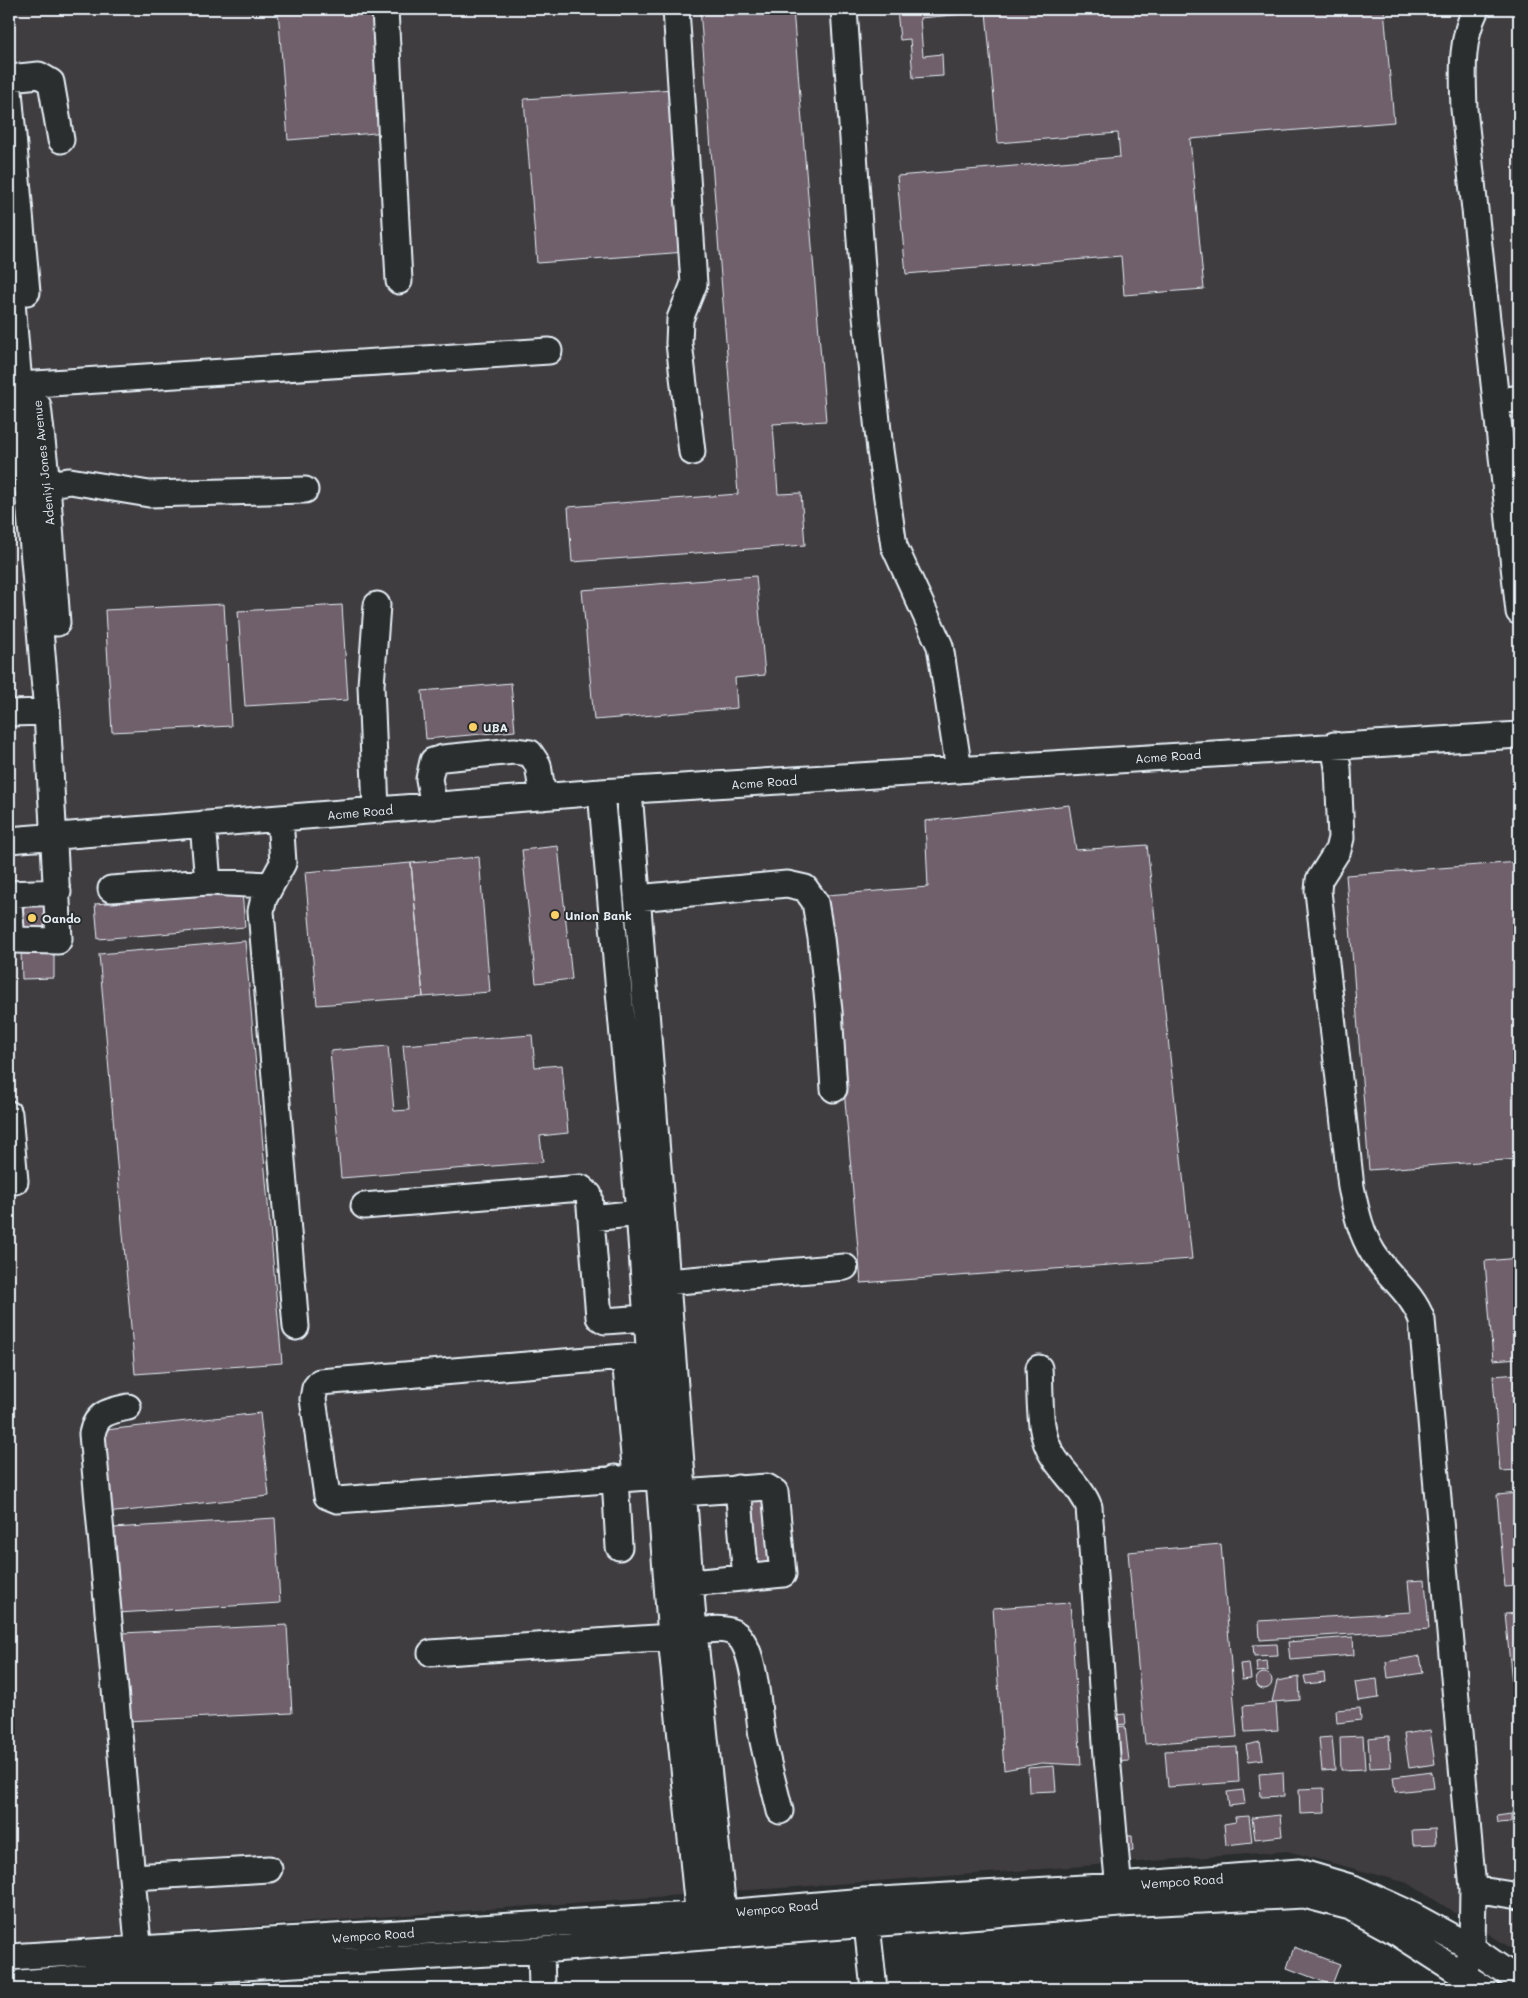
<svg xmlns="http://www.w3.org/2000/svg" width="1528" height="1998" font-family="Mali,sans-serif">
<rect width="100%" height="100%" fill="#2a2d2e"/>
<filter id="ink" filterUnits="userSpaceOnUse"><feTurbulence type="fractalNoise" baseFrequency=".02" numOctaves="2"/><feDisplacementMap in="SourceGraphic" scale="10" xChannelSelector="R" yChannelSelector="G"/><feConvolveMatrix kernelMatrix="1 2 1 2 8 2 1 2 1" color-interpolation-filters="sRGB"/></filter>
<g filter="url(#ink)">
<path fill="#3f3c41" d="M9,9H1519V1953L1408,1883L1287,1851L9,1944Z"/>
<path fill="#70606c" stroke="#e8f1f8" d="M278,9H378L388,132L288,140Z
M700,9H793L826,421L773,424L778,494L801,493L805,545L572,562L568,507L738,494Z
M897,9H1384L1394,122L1190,139L1204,289L1124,295L1121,256L906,274L897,176L1120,157L1118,133L998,143L986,12L920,18L923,56L942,54L943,76L913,78L910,39L900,40Z
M674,89L686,252L537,263L524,99Z
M756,576L765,675L735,678L737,708L594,720L582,590Z
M224,604L231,726L112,732L105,610Z
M342,605L348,700L245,706L238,611Z
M511,683L515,731L426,739L422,691Z
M1069,805L1076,850L1147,845L1192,1259L861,1283L827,895L928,887L925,821Z
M558,846L572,979L536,983L522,850Z
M479,857L490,992L423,997L411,863Z
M1519,862V1159L1369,1170L1346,875Z
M411,863L423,997L317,1005L305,872Z
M242,892L245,927L98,939L95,904Z
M14,902L49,903L48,936L13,934Z
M245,941L282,1363L135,1374L99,954Z
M21,951H54V978L22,979Z
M532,1035L535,1067L562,1065L568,1133L540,1136L543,1162L341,1178L330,1051L388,1046L394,1111L409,1110L403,1045Z
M1519,1258V1358L1493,1360L1485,1261Z
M1519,1374V1470L1500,1471L1493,1376Z
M260,1413L269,1496L106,1513L96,1431Z
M1519,1493V1586L1505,1587L1497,1495Z
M769,1498L775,1570L752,1572L745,1499Z
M275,1518L280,1603L118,1613L113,1528Z
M1221,1544L1237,1737L1145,1744L1128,1552Z
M1425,1580L1429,1629L1260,1640L1259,1621L1411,1612L1408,1581Z
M1070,1603L1081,1765L1042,1763L1004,1770L993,1608Z
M1519,1613V1711L1515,1712L1505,1614Z
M287,1625L292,1713L127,1721L122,1633Z
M1353,1637L1354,1655L1290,1660L1288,1642Z
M1277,1644L1278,1655L1254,1656L1253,1645Z
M1420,1656L1423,1673L1388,1678L1386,1662Z
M1267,1661L1268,1671L1257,1672L1256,1662Z
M1249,1663L1251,1679L1242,1680L1240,1664Z
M1256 1681a8 8 0 1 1 16 0a8 8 0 1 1-16 0Z
M1324,1673L1325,1682L1306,1684L1304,1676Z
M1299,1677L1300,1700L1272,1702L1277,1681Z
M1377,1679L1379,1698L1358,1701L1355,1682Z
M1276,1703L1278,1730L1245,1732L1243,1706Z
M1360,1708L1361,1720L1337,1723L1336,1710Z
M1125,1714L1126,1724L1108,1726L1107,1716Z
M1125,1726L1129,1761L1112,1762L1109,1728Z
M1430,1730L1435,1764L1409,1768L1404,1734Z
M1363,1736L1365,1769L1341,1770L1340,1737Z
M1389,1736L1391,1767L1370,1768L1368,1738Z
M1332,1737L1335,1770L1322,1771L1319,1738Z
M1260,1742L1263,1759L1249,1761L1246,1745Z
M1237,1747L1239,1782L1168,1787L1165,1751Z
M1054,1766L1056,1791L1029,1792L1028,1768Z
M1283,1772L1284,1796L1261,1797L1259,1774Z
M1432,1772L1434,1788L1395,1792L1393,1777Z
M1324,1788L1325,1813L1300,1814L1299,1789Z
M1243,1790L1245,1804L1229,1806L1227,1792Z
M1512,1812H1519V1833H1514Z
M1511,1814V1822L1498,1823L1497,1816Z
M1280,1815L1282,1836L1255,1839L1252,1818Z
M1249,1816L1252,1842L1226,1845L1224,1824L1236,1822L1235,1817Z
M1435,1829L1436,1844L1413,1845L1412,1830Z
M1122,1836H1132L1133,1851L1124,1852Z
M1294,1947L1340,1964L1332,1985L1287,1968Z
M1350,1982L1364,1989H1346Z"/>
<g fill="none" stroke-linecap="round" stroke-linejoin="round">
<g stroke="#e8f1f8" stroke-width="29">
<path id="minor" d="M385,9L399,281
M676,9L694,284L680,319L679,343L692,452
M844,9L864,297L880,450L894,546L940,646L959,770
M1476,9C1460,40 1463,75 1464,109L1519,612
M9,78L39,75L51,82L61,140
M9,91L27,292
M9,267L47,712L59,939L58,941L12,940L9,905
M20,385L549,351
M1497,402L1519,398
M38,406L47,484L57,623
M47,484L70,481L149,494L305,490
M9,713L47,712
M1334,745L1338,768L1341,838L1338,850L1319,880L1318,891L1351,1187C1356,1210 1360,1232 1373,1253C1388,1277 1412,1292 1422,1320L1473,1889L1472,1948L1468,1960
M629,791L694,1632L725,1930
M601,792L639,1213L671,1637L700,1930
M434,806L429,779L433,761L443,758L514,751L530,753L538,765L543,797
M376,810L371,685L377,605
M280,818L283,863L264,898L261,911L296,1327
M203,824L208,882
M9,840L601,792L1519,735
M111,889L208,882L270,885
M9,894L58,892
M637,898L787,884L805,888L815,902L821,938L829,1011L834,1089
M9,1114L15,1181
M364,1206L581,1188L589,1195L599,1317L605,1321L646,1318
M592,1218L639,1213
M666,1282L845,1267
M649,1355L320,1382L315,1388L313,1399L327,1496L337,1500L661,1476
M625,1357L636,1477
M1039,1368C1041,1395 1037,1433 1053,1456C1064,1474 1082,1488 1089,1507L1107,1756L1120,1902
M128,1407C109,1411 96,1413 92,1434L140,1966
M615,1478L619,1547
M738,1488L746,1578
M668,1494L767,1487L775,1492L783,1574L691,1583
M694,1632C707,1630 724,1626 736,1634C756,1648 758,1713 762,1736C767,1762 774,1786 780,1811
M431,1653L671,1637
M133,1877L269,1869
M1473,1889L1519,1896
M867,1925L874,1989
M541,1950L542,1989
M9,1957L724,1913L864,1901L1118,1886L1299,1872L1353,1888L1406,1912L1472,1948L1519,1981
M9,1984L140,1973L541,1950L1120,1904L1304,1895L1350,1907L1396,1932L1485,1989"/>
</g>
<use href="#minor" stroke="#2a2d2e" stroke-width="25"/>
</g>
</g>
<g fill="#ffd166" stroke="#2a2d2e" stroke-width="2">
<circle cx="473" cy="727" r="5"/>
<circle cx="555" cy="915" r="5"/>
<circle cx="32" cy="918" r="5"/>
</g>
<g text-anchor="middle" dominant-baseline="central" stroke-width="4" stroke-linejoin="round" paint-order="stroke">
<g font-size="12" fill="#e8f1f8" stroke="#2a2d2e">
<text transform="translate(43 463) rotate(-96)">Adeniyi Jones Avenue</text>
<text transform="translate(1168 756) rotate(-4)">Acme Road</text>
<text transform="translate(764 782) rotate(-4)">Acme Road</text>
<text transform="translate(360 812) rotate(-5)">Acme Road</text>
<text transform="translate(1182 1881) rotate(-4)">Wempco Road</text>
<text transform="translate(777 1908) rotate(-5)">Wempco Road</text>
<text transform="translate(373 1935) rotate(-4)">Wempco Road</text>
</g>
<g font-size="12" font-weight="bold" fill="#e8f1f8" stroke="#2a2d2e" text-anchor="start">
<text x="483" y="727">UBA</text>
<text x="565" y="915">Union Bank</text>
<text x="42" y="918">Oando</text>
</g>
</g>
<rect width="1528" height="1998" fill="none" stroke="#2a2d2e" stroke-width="30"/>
<rect x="15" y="15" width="1498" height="1968" fill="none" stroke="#e8f1f8" stroke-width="2" filter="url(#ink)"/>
</svg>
